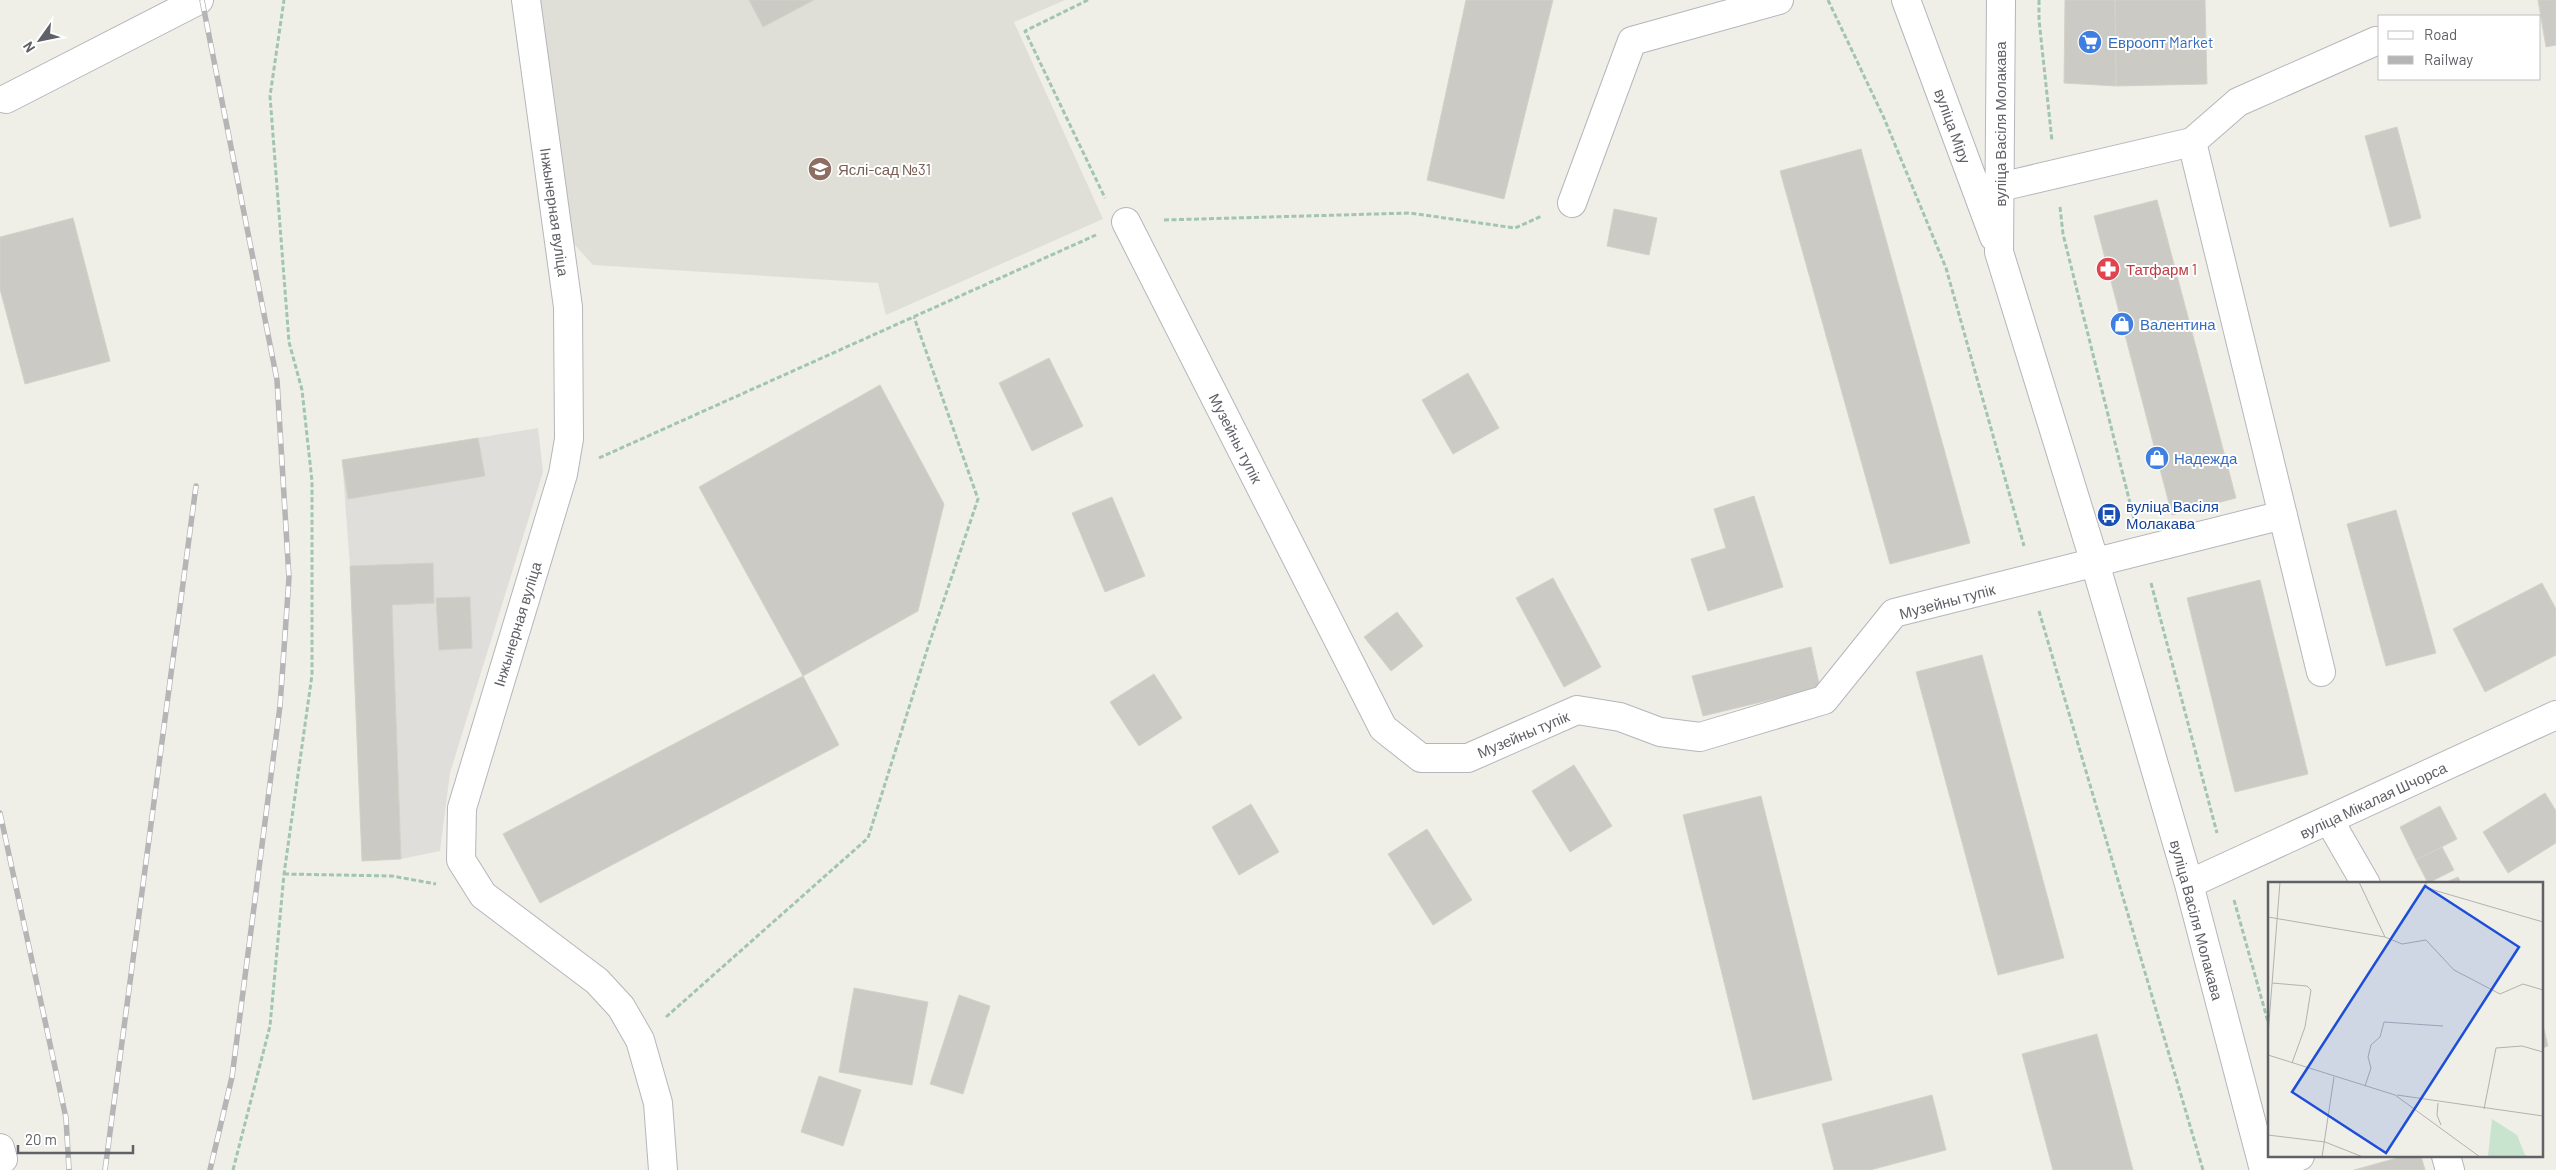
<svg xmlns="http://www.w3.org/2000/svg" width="2556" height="1170" font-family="Barlow,sans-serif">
<rect width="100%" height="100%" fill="#efefe8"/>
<path fill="#dfdeda" d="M538,428L543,472L450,773L440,851L401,859L362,861L350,566L342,460Z"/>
<path fill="#dfdfd7" d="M538,0H1065L1014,22L1103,219L886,315L878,283L593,265L574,244L551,119Z"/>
<path fill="#cbcac5" stroke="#d4d2c7" d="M749,0H814L763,27Z
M1466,0H1553L1504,199L1427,180Z
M2065,0H2115L2116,86L2064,83Z
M2115,0H2205L2207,84L2116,86Z
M2538,0H2556V45L2546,47Z
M2397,127L2421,218L2390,227L2365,136Z
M1861,149L1970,543L1890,564L1780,171Z
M2157,200L2236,498L2172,515L2094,216Z
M1614,209L1657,218L1649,255L1607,246Z
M73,218L110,361L25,384L0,289V237Z
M1049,358L1083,426L1032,451L999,383Z
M1468,373L1499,428L1453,454L1422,400Z
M880,385L944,504L918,611L803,676L699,487Z
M478,438L485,476L348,499L342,460Z
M1754,496L1783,587L1708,611L1691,559L1726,548L1714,509Z
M1112,497L1145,576L1105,592L1072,513Z
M2396,510L2436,653L2386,666L2347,524Z
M433,563L434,603L392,605L401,859L362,861L350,566Z
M1553,578L1601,667L1564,687L1516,598Z
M2260,580L2308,774L2235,792L2187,598Z
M2542,583L2556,609V655L2485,692L2453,629Z
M470,597L472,648L439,650L436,598Z
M1397,612L1423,646L1391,671L1364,637Z
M1811,647L1820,688L1703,716L1692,676Z
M1982,655L2064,958L1998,975L1916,672Z
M1154,674L1182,718L1139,746L1110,702Z
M803,676L839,745L540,903L503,834Z
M1574,765L1612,826L1570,852L1532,791Z
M2545,793L2556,811V843L2508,873L2483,832Z
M1761,796L1832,1080L1753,1100L1683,815Z
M1251,804L1279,852L1239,875L1212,827Z
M2440,806L2457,839L2416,860L2400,827Z
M1427,829L1472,900L1433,925L1388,854Z
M2442,847L2454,870L2428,883L2416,860Z
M2458,877L2462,884H2442Z
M854,988L928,1002L912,1085L839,1072Z
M959,995L990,1006L963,1094L930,1084Z
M2542,1021L2548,1046L2542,1048Z
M2097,1034L2133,1170H2053L2022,1054Z
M819,1076L861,1090L843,1146L801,1132Z
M1932,1095L1946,1150L1870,1170H1834L1822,1124Z
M2404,1156H2421L2425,1170H2354Z"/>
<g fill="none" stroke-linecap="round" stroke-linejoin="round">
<g stroke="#b5b6bb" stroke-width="30">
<path id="minor" d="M526,0L568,307L569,439L563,474L462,808L461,860L483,895L597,981L621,1007L640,1040L658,1103L663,1170
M1906,0L1994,237
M2001,0L1999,252L2095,563L2189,884L2264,1170
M6,99L199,0
M2192,142L2238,102L2376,41
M2000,187L2192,142L2321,672
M1572,203L1632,41L1779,0
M1126,222L1383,728L1421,758H1468L1577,710L1620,717L1660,732L1700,737L1824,700L1894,613L2283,515
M2329,820L2366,884
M2189,884L2556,715
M0,1148L3,1159L0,1162
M2446,1156L2450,1170
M2266,1170L2300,1156"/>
</g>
<path stroke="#a2c4b3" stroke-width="3" stroke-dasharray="5 2.5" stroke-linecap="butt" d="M1088,0L1025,31L1105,198
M1828,0L1884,118L1946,268L2024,546
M2039,0V20L2052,141
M2060,207L2063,234L2134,519
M1164,220L1410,213L1515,228L1542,216
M599,458L1096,235
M2151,583L2217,833
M2039,611L2203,1170
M284,874L392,876L436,884
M2234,900L2270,1029
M666,1017L868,838L928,647L978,499L914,317
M233,1170L270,1026L284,874L312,675V481L302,390L289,342L270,96L284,0"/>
<use href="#minor" stroke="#fff" stroke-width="28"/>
<g stroke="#b5b5b6" stroke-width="5.5">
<path id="rail" d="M202,0L277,380L289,578L280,706L232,1077L210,1170
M0,813L66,1118L69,1170
M105,1170L196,486"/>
</g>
<use href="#rail" stroke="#fff" stroke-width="4" stroke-dasharray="11" stroke-linecap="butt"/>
</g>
<defs>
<g id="supermarket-disc" transform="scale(1.25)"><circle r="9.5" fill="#3f7fe0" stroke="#fff"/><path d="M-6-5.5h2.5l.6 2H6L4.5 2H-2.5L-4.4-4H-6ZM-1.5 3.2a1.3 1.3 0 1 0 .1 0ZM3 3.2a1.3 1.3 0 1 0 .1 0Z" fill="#fff"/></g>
<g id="school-disc" transform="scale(1.25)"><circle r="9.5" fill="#8d6e63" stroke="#fff"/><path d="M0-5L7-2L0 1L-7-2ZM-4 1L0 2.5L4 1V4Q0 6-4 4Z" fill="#fff"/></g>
<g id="pharmacy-disc" transform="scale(1.25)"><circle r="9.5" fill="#e0444e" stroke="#fff"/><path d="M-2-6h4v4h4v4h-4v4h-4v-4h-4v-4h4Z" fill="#fff"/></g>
<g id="shop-disc" transform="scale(1.25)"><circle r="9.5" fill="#3f7fe0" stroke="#fff"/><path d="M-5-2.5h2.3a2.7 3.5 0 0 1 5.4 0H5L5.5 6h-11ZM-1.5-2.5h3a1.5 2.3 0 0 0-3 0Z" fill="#fff"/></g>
<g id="bus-disc" transform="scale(1.25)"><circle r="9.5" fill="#1a4fb4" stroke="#fff"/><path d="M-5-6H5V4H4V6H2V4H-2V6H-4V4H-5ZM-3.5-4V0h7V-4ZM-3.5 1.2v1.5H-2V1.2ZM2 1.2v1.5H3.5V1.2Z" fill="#fff"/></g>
</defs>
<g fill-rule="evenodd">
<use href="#supermarket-disc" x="2090" y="42"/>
<use href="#school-disc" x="820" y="169"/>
<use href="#pharmacy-disc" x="2108" y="269"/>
<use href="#shop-disc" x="2122" y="324"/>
<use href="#shop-disc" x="2157" y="458"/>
<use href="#bus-disc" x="2109" y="515"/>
</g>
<g text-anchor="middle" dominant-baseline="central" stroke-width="4" stroke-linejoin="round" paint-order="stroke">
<g font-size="15" fill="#366cbe" stroke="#fff" text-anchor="start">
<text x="2108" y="42">Евроопт Market</text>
<text x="2140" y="324">Валентина</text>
<text x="2174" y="458">Надежда</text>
</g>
<g font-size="15" fill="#5f6166" stroke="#fff">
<text transform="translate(2000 124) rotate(-90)">вуліца Васіля Молакава</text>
<text transform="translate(1953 126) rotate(70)">вуліца Міру</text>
<text transform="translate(555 212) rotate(82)">Інжынерная вуліца</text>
<text transform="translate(1236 438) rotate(63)">Музейны тупік</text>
<text transform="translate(1947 601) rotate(-15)">Музейны тупік</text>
<text transform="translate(517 624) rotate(-73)">Інжынерная вуліца</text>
<text transform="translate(1523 734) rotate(-23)">Музейны тупік</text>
<text transform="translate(2373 800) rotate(-25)">вуліца Мікалая Шчорса</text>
<text transform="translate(2197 920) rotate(75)">вуліца Васіля Молакава</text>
</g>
<g font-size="15" fill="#785e54" stroke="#fff" text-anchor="start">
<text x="838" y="169">Яслі-сад №31</text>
</g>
<g font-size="15" fill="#be3a42" stroke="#fff" text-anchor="start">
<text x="2126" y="269">Татфарм 1</text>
</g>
<g font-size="15" fill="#164399" stroke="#fff" text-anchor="start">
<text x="2126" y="506">вуліца Васіля<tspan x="2126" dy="17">Молакава</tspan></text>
</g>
</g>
<g transform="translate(2268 882)">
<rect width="275" height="275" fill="#efefe8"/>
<path d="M224,237L249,253L257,273L264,275L220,274Z" fill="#c8e4ce"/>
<path fill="none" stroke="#b1b2b0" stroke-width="1" d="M91,0L117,55L134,62L158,58L186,88L232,112L255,102L275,108M158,0V5L169,9L275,40M0,35L117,55M4,101L39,104L43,108L37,145L24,181M0,153L12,0M0,173L127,213L212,275M97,204L103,186L100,175L103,163L112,155L116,140L175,144M129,213L275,234M170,221L169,233L173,243M216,227L228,166L254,164L275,170M0,253L57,260L95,275M54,275L66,195"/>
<path fill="#1d4ed8" fill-opacity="0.15" stroke="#1d4ed8" stroke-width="2.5" d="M157,4L251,65L118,271L24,210Z"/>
<rect width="275" height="275" fill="none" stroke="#5f6166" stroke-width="2.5"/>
</g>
<rect x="2378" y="15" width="162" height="65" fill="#ffffff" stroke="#bfc0c2"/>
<rect x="2388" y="31" width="25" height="8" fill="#ffffff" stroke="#bfc0c2"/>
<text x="2424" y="40" font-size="15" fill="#5f6166">Road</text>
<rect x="2388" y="56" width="25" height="8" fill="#b5b5b6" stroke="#bfc0c2"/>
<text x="2424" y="65" font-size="15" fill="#5f6166">Railway</text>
<g transform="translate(40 40) rotate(237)" stroke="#ffffff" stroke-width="4" paint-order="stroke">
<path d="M0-4L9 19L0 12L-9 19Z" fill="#5f6166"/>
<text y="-8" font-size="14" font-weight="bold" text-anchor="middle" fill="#5f6166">N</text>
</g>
<path d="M18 1145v8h115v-8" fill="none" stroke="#5f6166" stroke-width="2.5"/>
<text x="25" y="1145" font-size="15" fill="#5f6166" stroke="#ffffff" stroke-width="4" paint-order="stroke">20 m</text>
</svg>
